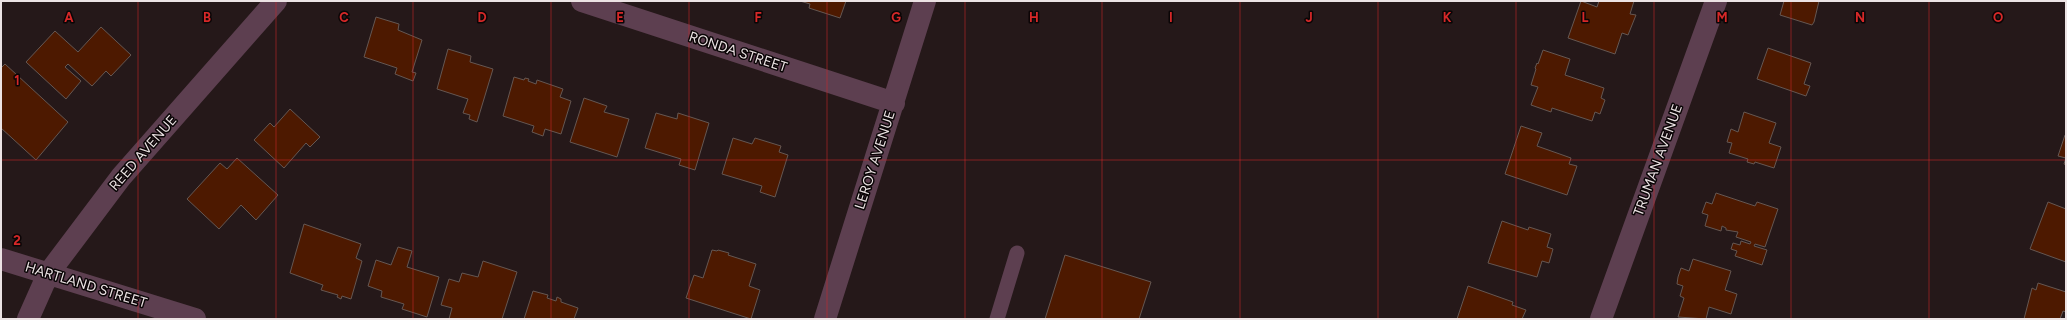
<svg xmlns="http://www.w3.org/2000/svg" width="2067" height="320" font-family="Figtree,sans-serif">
<rect width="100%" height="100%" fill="#251819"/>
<path fill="#4d1900" stroke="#655752" d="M800,1H846L840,18L809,8L810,4Z
M1581,1L1597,7L1599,1H1634L1630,14L1636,15L1628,35L1622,33L1615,54L1568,38Z
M1784,1H1819L1814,22L1812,25L1780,15Z
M376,17L399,24L398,30L422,40L412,72L416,73L413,81L395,74L397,68L364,57Z
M101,27L131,55L111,76L106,71L92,86L68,64L65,67L81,81L66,99L26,62L55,31L78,52Z
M1768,48L1811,63L1804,84L1810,86L1806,96L1757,79Z
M448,49L471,56L470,62L493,69L477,122L469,119L470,115L463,113L468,99L437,89Z
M1543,50L1570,59L1565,75L1604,88L1601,98L1605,100L1600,114L1595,112L1592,121L1552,108L1551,112L1531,105L1538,87L1531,85L1536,69L1535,68L1537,63L1538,64Z
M5,64L68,122L36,160L1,128V68Z
M514,77L524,80L525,78L529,79L528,81L536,84L537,80L563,89L560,97L571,101L561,134L545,129L543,136L532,132L534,126L503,116Z
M584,98L607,106L604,112L629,119L617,157L570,142Z
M290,109L320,137L310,147L306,143L284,168L254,140L270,123L274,127Z
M1744,112L1776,123L1769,143L1781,147L1774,168L1755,162L1754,164L1747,162L1748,159L1729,153L1732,143L1727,142L1731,129L1738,132Z
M656,113L677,119L678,113L709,123L695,170L679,165L681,159L645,148Z
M1521,126L1542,133L1537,146L1571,158L1569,164L1577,166L1567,195L1505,174Z
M2065,135H2066V165L2064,164L2066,158L2058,156Z
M733,138L752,144L755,138L781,146L779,152L788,155L775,197L760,192L762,186L722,174Z
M237,158L278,195L256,220L241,205L219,229L187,199L220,163L227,169Z
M1716,193L1755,206L1757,202L1778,209L1765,247L1755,244L1754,246L1767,250L1762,265L1735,256L1737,251L1731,249L1733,243L1740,245L1741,241L1750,244L1751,242L1736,237L1738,232L1726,230V228L1722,226L1721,231L1705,226L1708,215L1702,213L1706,202L1712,204Z
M2048,202L2066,209V262L2030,249Z
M1502,221L1528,230L1529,227L1551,234L1547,247L1553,249L1549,263L1542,261L1537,277L1488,263Z
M304,224L361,244L356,258L362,261L351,299L342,296L341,299L337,297L338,295L321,290L323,285L290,273Z
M398,247L412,251L407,267L439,277L427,317L402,309L404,304L381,297L382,291L368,286L376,260L391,265Z
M712,250L717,251L718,250L729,253L728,255L756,264L749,286L760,290L751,319L686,298L694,275L703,278Z
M1065,255L1151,282L1139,319H1045Z
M1693,259L1731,271L1725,290L1737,294L1731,314L1709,307L1706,319L1678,317L1684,298L1680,296L1683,286L1677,284L1678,277L1681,268L1689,271Z
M483,261L517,272L502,319H449L452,308L441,305L449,279L459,282L462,273L478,277Z
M2038,283L2066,292V312L2063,311L2060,319H2024L2032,288L2036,290Z
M1468,286L1513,302L1512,305L1526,310L1522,319H1457Z
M533,291L548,295L547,298L556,301L557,297L561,299V302L578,308L574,319H524Z"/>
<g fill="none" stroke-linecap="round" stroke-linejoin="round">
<path stroke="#5d3f50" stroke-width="15" d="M997,319L1017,253"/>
<path stroke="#5d3f50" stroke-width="22" d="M582,1L894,103
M1,259L195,319
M28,319L48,274L121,177L276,1
M825,319L925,1
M1601,319L1716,1"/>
</g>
<path fill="none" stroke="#d62828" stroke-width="1" stroke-opacity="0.55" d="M138,1V319M276,1V319M413,1V319M551,1V319M689,1V319M827,1V319M965,1V319M1102,1V319M1240,1V319M1378,1V319M1516,1V319M1654,1V319M1791,1V319M1929,1V319M1,160H2066"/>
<g text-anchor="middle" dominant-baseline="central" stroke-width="3" stroke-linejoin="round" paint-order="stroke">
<g font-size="14" fill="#ece3e4" stroke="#0a0506">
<text transform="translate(738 52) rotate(18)">RONDA STREET</text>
<text transform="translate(143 153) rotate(-49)">REED AVENUE</text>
<text transform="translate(875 160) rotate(-72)">LEROY AVENUE</text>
<text transform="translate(1658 160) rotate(-70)">TRUMAN AVENUE</text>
<text transform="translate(86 285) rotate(17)">HARTLAND STREET</text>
</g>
</g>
<g font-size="13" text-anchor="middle" font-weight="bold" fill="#d62828" stroke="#0a0506" stroke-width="3" stroke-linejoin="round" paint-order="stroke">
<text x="69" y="22">A</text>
<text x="207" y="22">B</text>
<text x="344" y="22">C</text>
<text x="482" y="22">D</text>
<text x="620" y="22">E</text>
<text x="758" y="22">F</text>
<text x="896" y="22">G</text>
<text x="1034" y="22">H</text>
<text x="1171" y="22">I</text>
<text x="1309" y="22">J</text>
<text x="1447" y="22">K</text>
<text x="1585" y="22">L</text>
<text x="1722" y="22">M</text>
<text x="1860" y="22">N</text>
<text x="1998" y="22">O</text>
<text x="17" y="85">1</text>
<text x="17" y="245">2</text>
</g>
<rect width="2067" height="320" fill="none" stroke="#ece3e4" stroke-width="4"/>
</svg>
